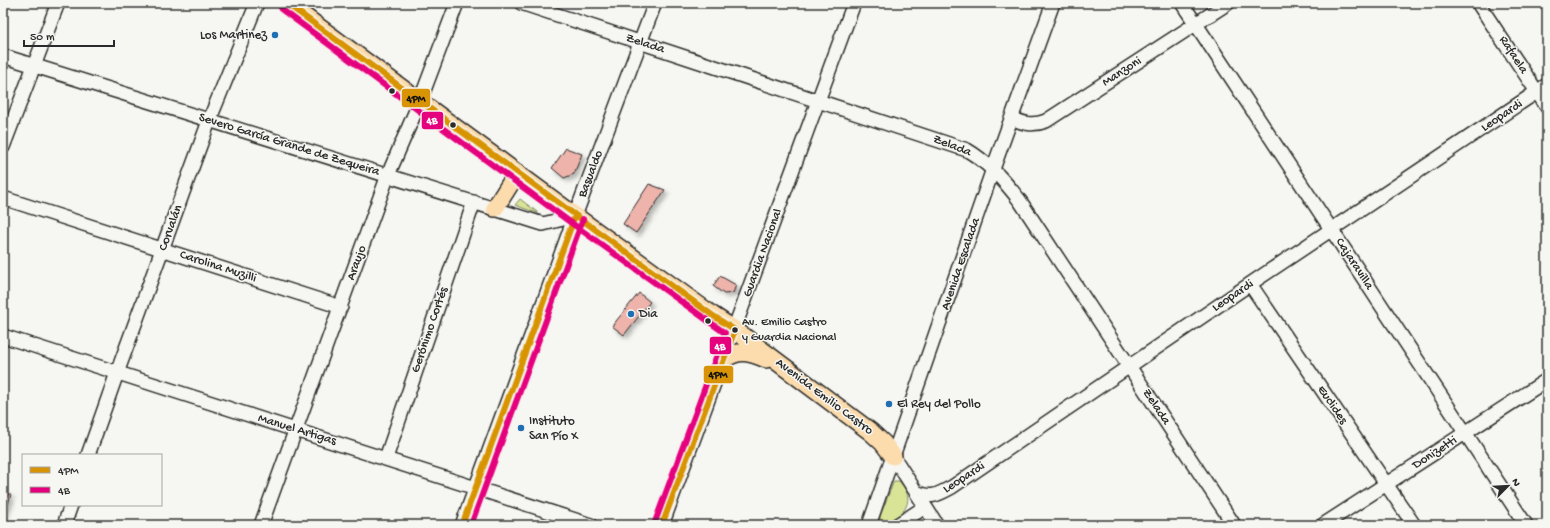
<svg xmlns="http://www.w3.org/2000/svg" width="1550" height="528" font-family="'Gochi Hand',sans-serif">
<defs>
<filter id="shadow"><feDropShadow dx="3.5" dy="3.5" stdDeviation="2" flood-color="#0004"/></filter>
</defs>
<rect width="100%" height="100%" fill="#f6f6f2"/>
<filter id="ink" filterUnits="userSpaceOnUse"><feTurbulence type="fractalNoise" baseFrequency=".025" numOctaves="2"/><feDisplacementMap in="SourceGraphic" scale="8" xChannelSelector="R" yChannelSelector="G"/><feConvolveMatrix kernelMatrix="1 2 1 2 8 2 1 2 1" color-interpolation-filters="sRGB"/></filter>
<g filter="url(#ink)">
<path fill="#d9e497" stroke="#828861" d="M520,199L537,212V213L515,205Z
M894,481H899C917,500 905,515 885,523L880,521V516Z"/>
<path fill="#eeb3aa" stroke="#2b2b2b" filter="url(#shadow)" d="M566,148L582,154L574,174L564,178L552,168Z
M649,184L665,190L636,233L623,224Z
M720,276L736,285L733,293L724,294L713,286Z
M639,293L650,302L624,335L612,326Z
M3,492L11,495L3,518Z"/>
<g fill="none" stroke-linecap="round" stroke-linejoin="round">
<g stroke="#2b2b2b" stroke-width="16">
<path id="minor" d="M521,3L967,150C989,163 1005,181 1020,201L1234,525
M1182,3L1526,525
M1478,3L1547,107
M3,56L543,224L575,216
M1012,118C1024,124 1033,126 1046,121L1228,3
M3,147L58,3
M3,198L341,307
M1250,284L1414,525
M3,336L591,525
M88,455L117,373L209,121L257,3
M893,456L937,525
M386,458L474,202
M916,492C932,499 937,495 952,487L1250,284L1547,85
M64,525L71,505
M261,525L388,175L420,101L457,3
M462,525L575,216L655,3
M662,525L854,3
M869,525L993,169L1053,3
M897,525L925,507
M1323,525L1547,380"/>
</g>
<g stroke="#2b2b2b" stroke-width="20">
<path id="major" d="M286,3L575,216L712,315L735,330L871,432L883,443L893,456
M495,208L517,173
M724,359C740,349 749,352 766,359"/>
</g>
<use href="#minor" stroke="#f6f6f2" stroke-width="13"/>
<use href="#major" stroke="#fcdcac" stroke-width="17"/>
<g stroke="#f6f6f2" stroke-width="9">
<path id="bus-1" d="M286,3L712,315L735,330L662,525
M462,525L575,216"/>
</g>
<g stroke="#f6f6f2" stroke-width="9">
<path id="bus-2" d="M281,9L570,222L725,333L655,522
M471,525L583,219"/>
</g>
<use href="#bus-1" stroke="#d89406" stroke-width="6"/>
<use href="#bus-2" stroke="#e5007d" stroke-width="6"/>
</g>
</g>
<g fill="#1f6fb2" stroke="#f6f6f2" stroke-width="1.5">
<circle cx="275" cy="35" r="4"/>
<circle cx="631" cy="314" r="4"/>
<circle cx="889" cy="404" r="4"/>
<circle cx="521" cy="428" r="4"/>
</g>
<g fill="#2b2b2b" stroke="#f6f6f2" stroke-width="1.5">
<circle cx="392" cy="91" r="3.5"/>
<circle cx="453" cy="125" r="3.5"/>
<circle cx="708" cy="321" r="3.5"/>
<circle cx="735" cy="330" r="3.5"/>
</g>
<g text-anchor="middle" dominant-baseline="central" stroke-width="3" stroke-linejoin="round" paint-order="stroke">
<g font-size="12" fill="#2b2b2b" stroke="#f6f6f2" text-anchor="start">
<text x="742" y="323">Av. Emilio Castro<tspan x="742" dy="15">y Guardia Nacional</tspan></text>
</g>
<g font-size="13" fill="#2b2b2b" stroke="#f6f6f2" text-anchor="start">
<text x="267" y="35" text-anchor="end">Los Martinez</text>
<text x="639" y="314">Dia</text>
<text x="897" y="404">El Rey del Pollo</text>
<text x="529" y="421">Instituto<tspan x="529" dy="15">San Pío X</tspan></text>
</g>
<g font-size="13" fill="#2b2b2b" stroke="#f6f6f2">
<text transform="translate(645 44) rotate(18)">Zelada</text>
<text transform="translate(1513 55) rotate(57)">Rafaela</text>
<text transform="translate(1122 72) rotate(-33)">Manzoni</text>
<text transform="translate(1502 116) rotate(-34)">Leopardi</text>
<text transform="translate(289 145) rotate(17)">Severo García Grande de Zequeira</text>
<text transform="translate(952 146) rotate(21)">Zelada</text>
<text transform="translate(591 174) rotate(-69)">Basualdo</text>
<text transform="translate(171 228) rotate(-70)">Corvalán</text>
<text transform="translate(763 253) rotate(-70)">Guardia Nacional</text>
<text transform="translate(357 263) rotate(-70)">Araujo</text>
<text transform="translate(961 264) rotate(-71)">Avenida Escalada</text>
<text transform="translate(1354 264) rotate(57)">Cajaravilla</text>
<text transform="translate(218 267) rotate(18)">Carolina Muzilli</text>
<text transform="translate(1233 296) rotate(-34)">Leopardi</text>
<text transform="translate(430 330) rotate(-71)">Gerónimo Cortés</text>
<text transform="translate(824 397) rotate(37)">Avenida Emilio Castro</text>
<text transform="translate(1332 405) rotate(56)">Euclides</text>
<text transform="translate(1156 407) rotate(56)">Zelada</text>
<text transform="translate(297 430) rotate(17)">Manuel Artigas</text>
<text transform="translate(1435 453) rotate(-33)">Donizetti</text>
<text transform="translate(964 478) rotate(-33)">Leopardi</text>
</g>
</g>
<g stroke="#f6f6f2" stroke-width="1.5">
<rect x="401" y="88" width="30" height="20" rx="4" fill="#d89406"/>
<rect x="421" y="111" width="23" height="19" rx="4" fill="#e5007d"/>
<rect x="709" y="336" width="23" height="19" rx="4" fill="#e5007d"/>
<rect x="703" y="365" width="31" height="19" rx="4" fill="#d89406"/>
</g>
<g font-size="11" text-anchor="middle" font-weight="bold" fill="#fff">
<text x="432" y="124">4B</text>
<text x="720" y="350">4B</text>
</g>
<g font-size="11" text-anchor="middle" font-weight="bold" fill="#111">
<text x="416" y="102">4PM</text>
<text x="718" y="378">4PM</text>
</g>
<rect width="1550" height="528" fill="none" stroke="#f6f6f2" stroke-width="16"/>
<rect x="8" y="8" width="1534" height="512" fill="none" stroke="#2b2b2b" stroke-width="1.5" filter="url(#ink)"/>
<rect x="22" y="454" width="140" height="52" fill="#f6f6f2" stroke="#a5a5a2"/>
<rect x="30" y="467" width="20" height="6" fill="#d89406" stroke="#a5a5a2"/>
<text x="58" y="474" font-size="12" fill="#2b2b2b">4PM</text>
<rect x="30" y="487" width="20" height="6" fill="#e5007d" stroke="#a5a5a2"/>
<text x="58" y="494" font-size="12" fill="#2b2b2b">4B</text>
<g transform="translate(1508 486) rotate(66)" stroke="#f6f6f2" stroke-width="3" paint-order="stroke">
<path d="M0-3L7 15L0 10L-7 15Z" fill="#2b2b2b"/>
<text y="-6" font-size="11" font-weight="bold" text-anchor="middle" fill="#2b2b2b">N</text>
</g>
<path d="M24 40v6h90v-6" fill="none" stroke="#2b2b2b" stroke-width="2"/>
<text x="30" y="40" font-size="12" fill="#2b2b2b" stroke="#f6f6f2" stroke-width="3" paint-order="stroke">50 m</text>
</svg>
